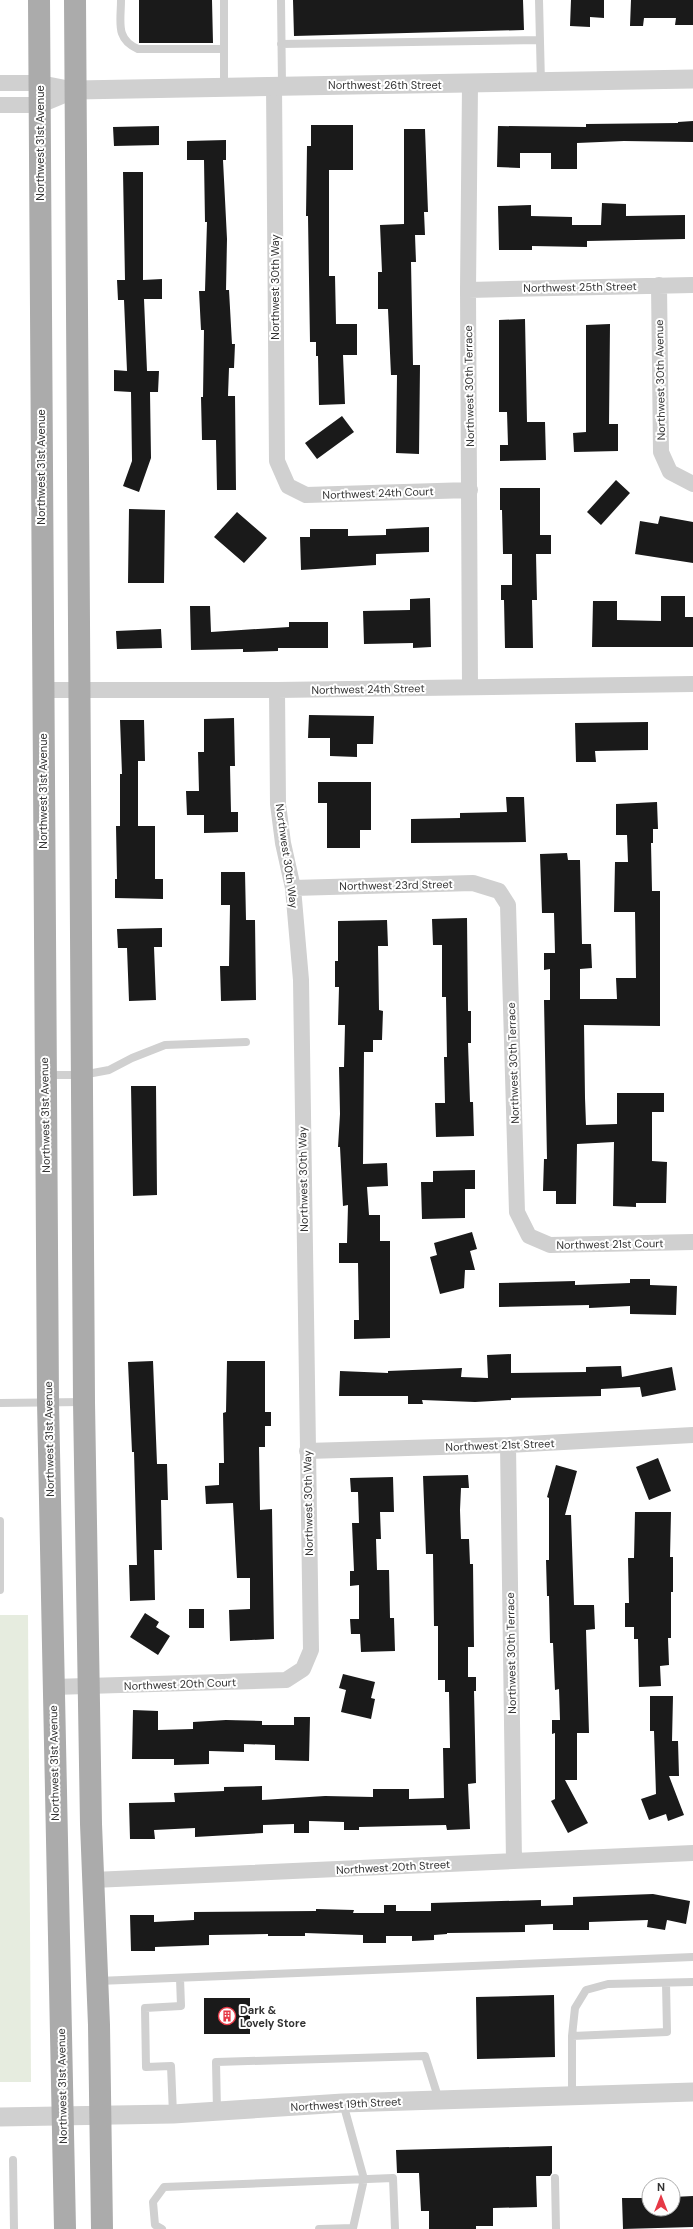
<svg xmlns="http://www.w3.org/2000/svg" width="693" height="2229" font-family="'DM Sans',sans-serif">
<rect width="100%" height="100%" fill="#fff"/>
<path fill="#e6ecdf" d="M0,1615H28L31,2082H0Z"/>
<path fill="#1a1a1a" d="M139,0H212L213,43H139Z
M293,0H523L524,30L294,36Z
M571,0H604V18L590,17V27L570,26Z
M631,0H693V25H675L676,18H644L643,26H630Z
M693,121V142L624,141L577,143V169H551V153H520V168L497,167L498,126L586,127V124L678,123V122Z
M311,125H353V170H329V276H335L336,324H357V355H343L345,404L319,405L318,356H316V342H310L308,216H306L307,146H311Z
M159,126V145L114,146L113,127Z
M404,129H425L428,212H424L425,235H415L416,262H411L413,365H420L419,454L396,453L397,375H391L388,309H378V272H382L380,225L404,224Z
M226,140V160H223L227,239L226,290H229L232,344H235L234,368H229L228,396H235L236,490H217L216,440H202L201,397H203L204,330H201L199,291H205L207,222H205L204,160H187V141Z
M123,172H143V280L162,279V299H144L147,371H159L158,392H150L151,458L139,492L123,486L132,461L131,392L114,391V370L127,371L124,300H118L117,280H125Z
M602,203L626,204V216L685,215V239L587,241V247L532,246V250H499L498,206L531,205V216L572,217V225H601Z
M525,319L527,422H545L546,460L500,461V445H508L507,412H499V320Z
M610,324L609,424H618V451L574,452L573,433L586,432V325Z
M342,416L354,432L317,459L305,443Z
M616,480L630,493L601,525L587,512Z
M500,488H540V535H551V554H536L537,600H532L533,648H505L504,600H501V585H512V554H503L502,510H500Z
M129,509L165,510L164,583H128Z
M237,512L267,538L244,563L214,537Z
M660,516L693,522V563L635,554L640,521L658,524Z
M429,527V552L376,554V565L301,570L300,537H310V529H348V536L386,535V529Z
M661,596H685V617H693V647H592L593,601H617V620L661,621Z
M430,598L431,647L413,648V643L364,644L363,611L410,610V599Z
M190,606H210L211,632L289,627V622H328V648H278V651L243,652V649L191,650Z
M161,629L162,648L117,649L116,631Z
M309,715L374,716L373,744H357V757L330,756V738H308Z
M234,718L235,766H230L231,812H238V832L204,833V815H187L186,791H199L198,752H204V719Z
M120,720H144L145,761H138V826H155V879H163V899L115,898V879H117L116,826H120V774H122Z
M648,722V750L595,751L596,762H576L575,723Z
M318,782H371V830H360V848H327V803H318Z
M506,797H524L526,842L411,843V819L460,818V813L507,812Z
M657,802L658,829H653V843H651L652,891H660V1026L584,1025L585,1098L586,1125L617,1124V1093H664V1112H652V1161L667,1162L666,1203H636V1207L613,1206L614,1142L577,1144L576,1204H556V1191H543L544,1159H547L544,1000H550V969L544,970V953H555L554,913H542L540,854L567,853L568,860H580L582,944H591L592,968L580,969V999H617L616,978H636L635,912H614L615,862H628L627,835H616V804Z
M221,872H245L246,920H255L256,1000L221,1001L220,966H229L230,905H221Z
M467,918L468,1011H471V1043H468L470,1102H473L474,1136L436,1137L435,1103H445L444,1057H447L446,997H442V945H433L432,919Z
M387,920L388,946H378L379,1010L383,1011L382,1040H373V1052H364L363,1164L387,1163L388,1186L367,1187L369,1215H380V1241H390V1338L354,1339V1320H359L358,1263H339V1243H347L348,1205L343,1206L340,1147H338L340,1114L339,1067H344L345,1025H338L339,987H335V961H338V921Z
M162,928V947H154L156,1000L129,1001L127,948H118L117,929Z
M131,1086H156L157,1195L133,1196Z
M475,1170V1189H465V1218L422,1219L421,1182H433V1171Z
M472,1232L477,1249L470,1251L475,1270H465L464,1288L440,1294L430,1257L437,1255L434,1243Z
M630,1279H650V1285L677,1286L676,1315L630,1314V1306L589,1308V1305L499,1307V1283L575,1281V1285L630,1283Z
M511,1354V1373L586,1372V1367L621,1366L622,1377L672,1367L676,1390L642,1397L640,1387L601,1389V1396L511,1398V1400L475,1402L422,1400L423,1404H408V1396H339L340,1371L388,1373V1371L462,1368L461,1377L488,1378L487,1355Z
M153,1361L157,1464H167L168,1500H161L162,1550H154L155,1600L130,1601L129,1565H137L134,1452H132L128,1362Z
M227,1361H265V1412H271V1426H265V1447H259L260,1510L272,1509L274,1639L230,1641L229,1610L250,1609V1578H237L233,1503L206,1504L205,1486L219,1485V1463H224L223,1413L226,1412Z
M658,1458L671,1491L649,1500L636,1467Z
M556,1465L577,1471L565,1515H571L574,1605H594L595,1629L586,1630L589,1733H577V1780H565L588,1823L568,1833L551,1801L555,1799V1733L552,1734V1720H560L559,1689L555,1690L553,1643H550L549,1596H547L546,1560H549V1498L547,1497Z
M468,1475L469,1488H461L460,1510L461,1539H469L470,1564H473L474,1647H468V1677H476V1691H474L476,1783L468,1784L470,1829L447,1830L446,1825L359,1827V1830H344V1822L309,1821V1833H294V1824L263,1825V1833L195,1837V1828L154,1830L155,1839H130L129,1803L175,1802L174,1793L224,1791V1787L262,1786V1800L325,1796L373,1797V1789H409V1799L444,1798L443,1748H450L449,1692H445V1680H438V1626H434L433,1554H426L423,1476Z
M393,1477L394,1512H380L381,1539H376L377,1570H389L390,1618H394L395,1651L361,1652L360,1634H351L350,1619H359V1585L350,1586V1571H354L352,1523H359L358,1492H351L350,1478Z
M635,1512H671L670,1557H673V1592H671V1638H668L669,1665L660,1666L661,1686L639,1687L638,1639H634V1627H625V1603H629L628,1558H634Z
M189,1609H204V1628H189Z
M145,1613L159,1622L156,1627L170,1636L158,1655L130,1637Z
M343,1674L375,1682L371,1698L375,1699L371,1719L341,1712L346,1690L339,1688Z
M650,1696H673L672,1741H678L679,1776H669L684,1815L668,1821L666,1814L649,1820L641,1799L656,1794L654,1731H650Z
M133,1710L158,1711V1730L193,1729V1722L226,1720L262,1721V1725H294V1717H310L309,1761L275,1760V1745L244,1744V1752L209,1751V1764L174,1765V1759H132Z
M653,1894L690,1901L686,1924L667,1920L665,1930L647,1927L648,1920L589,1922V1930H553V1924L525,1925V1932L447,1933V1934L434,1935V1940L412,1941V1936H386V1943H363V1935L305,1933V1936H268V1934L209,1935V1945L155,1947V1951H131L130,1915H154V1922L194,1920V1912L316,1911V1909L354,1910L353,1913H384V1905H396V1911H431V1903L541,1900V1906L573,1905V1897Z
M554,1995L555,2057L477,2059L476,1997Z
M204,1998H250V2034H204Z
M552,2146V2173L550,2176H536L537,2207L493,2208V2226H476V2229H429V2211H421L419,2173H397L396,2150Z
M693,2196V2227L623,2229L622,2198H649V2209H673V2197Z"/>
<g fill="none" stroke-linecap="round" stroke-linejoin="round">
<path stroke="#d0d0d0" stroke-width="8" d="M121,0C121,22 115,39 138,49H224
M281,0L282,85
M539,0L541,83
M281,44L540,40
M224,86V0
M47,1075H82L109,1070L132,1058L165,1045L246,1042
M0,1403L83,1402
M0,1521V1590
M98,1981L693,1957
M572,2036L667,2032L666,1983
M572,2096V2036L575,2008L586,1990L608,1984L693,1982
M217,2111L216,2062L425,2056L439,2100
M173,2114L171,2066L146,2067L145,2008L181,2006L180,1978
M13,2160L14,2229
M555,2178L556,2229
M162,2229L155,2225L153,2202L164,2187L393,2178L395,2229
M319,2229L353,2228L364,2179L343,2103"/>
<path stroke="#d0d0d0" stroke-width="16" d="M0,83H40L76,90
M274,85L277,461L288,486L306,495L470,490
M470,85L468,290L470,687
M0,105H40L76,90
M659,285L661,452L670,472L693,484
M468,290L693,285
M43,690H277L693,684
M293,888L473,883L499,891L508,905L517,1212L529,1236L550,1245L693,1242
M508,1445L514,1861
M307,1451L508,1445L693,1435
M53,1687L286,1680L303,1669L311,1650L301,980L293,888L283,843L278,804L277,690
M93,1880L693,1853"/>
<path stroke="#d0d0d0" stroke-width="19" d="M76,90L693,79
M0,2117L173,2114L343,2103L693,2092"/>
<path stroke="#ababab" stroke-width="22" d="M39,0L48,1402L65,2229
M75,0L84,1402L91,1824L99,2025L102,2229"/>
</g>
<defs>
<g id="building-ring" transform="scale(0.9)"><circle r="9.5" fill="#fff" stroke="#e63946" stroke-width="1.5"/><path d="M-4-6H4V6H1V3H-1V6H-4ZM-2.5-4.3h1.7v1.8h-1.7ZM.8-4.3h1.7v1.8H.8ZM-2.5-1h1.7V.8h-1.7ZM.8-1h1.7V.8H.8Z" fill="#e63946"/></g>
</defs>
<g fill-rule="evenodd">
<use href="#building-ring" x="227" y="2016"/>
</g>
<g text-anchor="middle" dominant-baseline="central" stroke-width="4" stroke-linejoin="round" paint-order="stroke">
<g font-size="11" fill="#333" stroke="#fff">
<text x="385" y="85">Northwest 26th Street</text>
<text transform="translate(40 143) rotate(-90)">Northwest 31st Avenue</text>
<text transform="translate(275 287) rotate(-90)">Northwest 30th Way</text>
<text transform="translate(580 287) rotate(-1)">Northwest 25th Street</text>
<text transform="translate(660 380) rotate(-91)">Northwest 30th Avenue</text>
<text transform="translate(469 386) rotate(-91)">Northwest 30th Terrace</text>
<text transform="translate(41 467) rotate(-90)">Northwest 31st Avenue</text>
<text transform="translate(378 493) rotate(-2)">Northwest 24th Court</text>
<text transform="translate(368 689) rotate(-1)">Northwest 24th Street</text>
<text transform="translate(43 791) rotate(-90)">Northwest 31st Avenue</text>
<text transform="translate(287 856) rotate(82)">Northwest 30th Way</text>
<text transform="translate(396 885) rotate(-1)">Northwest 23rd Street</text>
<text transform="translate(513 1063) rotate(-92)">Northwest 30th Terrace</text>
<text transform="translate(45 1115) rotate(-91)">Northwest 31st Avenue</text>
<text transform="translate(303 1179) rotate(-91)">Northwest 30th Way</text>
<text transform="translate(610 1244) rotate(-1)">Northwest 21st Court</text>
<text transform="translate(49 1439) rotate(-91)">Northwest 31st Avenue</text>
<text transform="translate(500 1445) rotate(-2)">Northwest 21st Street</text>
<text transform="translate(308 1503) rotate(-91)">Northwest 30th Way</text>
<text transform="translate(511 1653) rotate(-91)">Northwest 30th Terrace</text>
<text transform="translate(180 1684) rotate(-2)">Northwest 20th Court</text>
<text transform="translate(54 1763) rotate(-91)">Northwest 31st Avenue</text>
<text transform="translate(393 1867) rotate(-3)">Northwest 20th Street</text>
<text transform="translate(62 2086) rotate(-91)">Northwest 31st Avenue</text>
<text transform="translate(346 2104) rotate(-3)">Northwest 19th Street</text>
</g>
<g font-size="11" font-weight="bold" fill="#333" stroke="#fff" text-anchor="start">
<text x="240" y="2010">Dark &amp;<tspan x="240" dy="13">Lovely Store</tspan></text>
</g>
</g>
<g transform="translate(661 2197)"><circle r="19" fill="#ffffff" stroke="#adadad"/>
<path d="M0-3L7 15L0 10L-7 15Z" fill="#e63946"/>
<text y="-6" font-size="11" font-weight="bold" text-anchor="middle" fill="#333333">N</text>
</g>
</svg>
